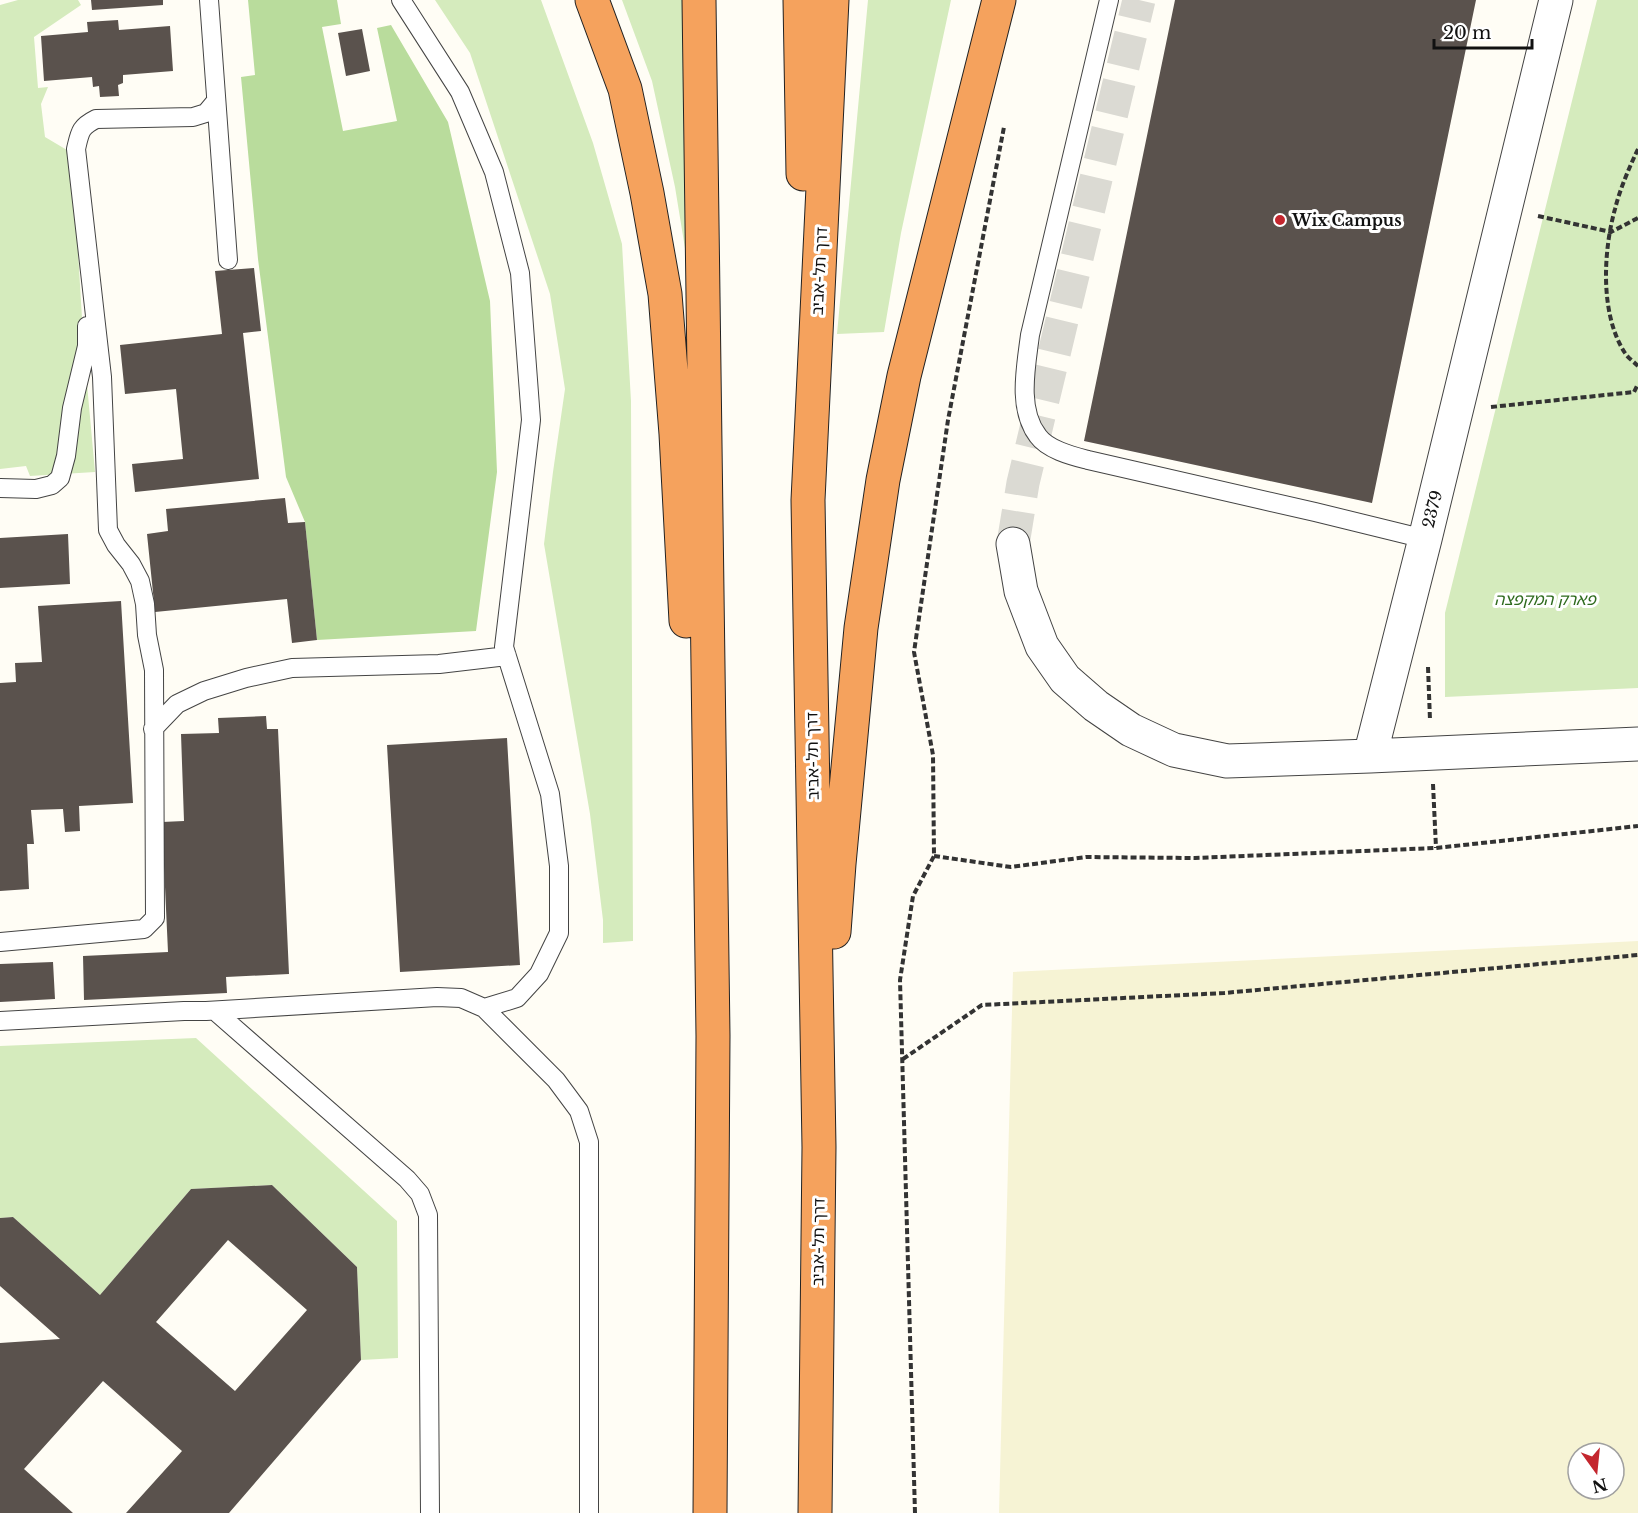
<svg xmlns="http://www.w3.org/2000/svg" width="1638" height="1513" font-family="'Libre Baskerville','Noto Sans Hebrew',serif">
<rect width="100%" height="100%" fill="#fffdf5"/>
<path fill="#f6f3d4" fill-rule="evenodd" d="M1638,941V1513H999L1013,972ZM1578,1453H1614V1489H1578Z"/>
<path fill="#d5ebbd" d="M18,0H78L81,5L34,37L38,88L48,87L41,104L45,137L72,153L84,351L95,472L30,476L26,466L0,469V5Z
M435,0H541L593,143L622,244L631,401L633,941L603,943V920L590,814L544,544L553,472L565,389L550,294L470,53Z
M622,0H682L692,291L675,187L652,81Z
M868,0H951L901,233L884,332L837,334Z
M1597,0H1638V688L1445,697V613Z
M196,1038L397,1221L398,1358L361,1360L357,1267L272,1185L191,1189L100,1295L13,1217L0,1218V1046Z"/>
<path fill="#b9dc9c" d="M248,0H337L341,24L322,27L343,131L397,121L377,28L391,25L448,122L490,301L497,472L476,631L317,640L305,522L286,477L258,259L241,77L255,75Z"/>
<path fill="#5a524d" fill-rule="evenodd" d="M91,0H163V5L92,10Z
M1175,0H1476L1372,503L1084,441Z
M118,20L119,30L170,26L173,71L123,75V83L118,85L119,96L100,97L99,86L93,87L92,77L44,81L41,36L88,32L87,22Z
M362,29L370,71L346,76L338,33Z
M254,268L261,331L243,333L259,479L135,492L132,464L183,459L176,389L125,394L120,345L222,334L215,271Z
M285,498L288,523L305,522L317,640L292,643L287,599L155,612L147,534L168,531L166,509Z
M68,534L70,584L0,588V538Z
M121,601L133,803L79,806L80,831L65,832L63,809L31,810L34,844H27L29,889L0,891V683L16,682L15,663L42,662L38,606Z
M266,716L267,729H278L289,974L226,977L227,993L84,1000L83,956L168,952L162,822L184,821L181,734L219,733L218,718Z
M507,738L520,965L400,972L387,745Z
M53,962L55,999L0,1002V964Z
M272,1185L357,1267L361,1360L229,1513H126L182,1451L103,1381L24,1469L73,1513H0V1343L60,1339L0,1286V1218L13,1217L100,1295L191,1189ZM228,1240L307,1310L235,1391L156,1322Z"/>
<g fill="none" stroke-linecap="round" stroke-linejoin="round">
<path stroke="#dbdad3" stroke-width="33" stroke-dasharray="33 16" stroke-linecap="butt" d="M1013,544L1023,483L1139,0"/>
<g stroke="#444" stroke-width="20">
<path id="lane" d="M209,0L228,260
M401,0L460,92L494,172L520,273L531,420L504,647L550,794L559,866V933L539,974L517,998L484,1008
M1109,0L1030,335C1026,367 1017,409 1038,436C1048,450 1073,456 1088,460L1315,512L1425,539
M0,488L36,489L52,485L60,478L66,456L72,408L87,346V326
M153,729L177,704L204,691L246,678L292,668L439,664L507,656
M0,942L144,929L155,918L154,670L147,635L145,604L140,581L131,564L116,545L108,530L102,377L76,149C80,132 80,127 96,119L193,117L206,113L216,101
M215,1011L407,1179L420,1194L428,1215L430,1513
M0,1021L184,1011H206L437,997L461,998L484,1008L556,1080L579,1111L589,1142V1513"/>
</g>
<g stroke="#444" stroke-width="35">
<path id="street" d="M1556,0L1425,539L1370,756L1638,744
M1013,544L1021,591L1042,646L1065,679L1096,706L1131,730L1174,750L1227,761L1370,756"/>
</g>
<g stroke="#222" stroke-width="35">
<path id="highway" d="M592,0L625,89L647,193L665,294L676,434L686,621
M699,0L713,1036L710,1513
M800,0L803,174
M834,932L839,864L861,628L883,480L904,376L999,0
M815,1513L819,1147L808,500L832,0"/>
</g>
<path stroke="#333" stroke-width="4" stroke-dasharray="6 3" stroke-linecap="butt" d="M1638,149C1629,168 1620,189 1615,209C1603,252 1600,315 1625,353C1628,358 1634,362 1638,366
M1538,216L1611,232L1638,218
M1491,407L1634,392L1638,384
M1428,667L1430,720
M1433,784L1436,848
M934,856L1011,867L1086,857L1195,858L1436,848L1638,826
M903,1059L982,1005L1224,993L1638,955
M915,1513L900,980L913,896L934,856L933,755L914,652L948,420L1004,127"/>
<use href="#lane" stroke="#fff" stroke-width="18"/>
<use href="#street" stroke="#fff" stroke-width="33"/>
<use href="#highway" stroke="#f5a25d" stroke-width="33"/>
</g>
<circle fill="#c4262e" stroke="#fff" stroke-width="2" cx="1280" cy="220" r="6"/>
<g text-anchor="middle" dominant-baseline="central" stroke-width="6" stroke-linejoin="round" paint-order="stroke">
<g font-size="16" font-weight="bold" fill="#111" stroke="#fff" text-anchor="start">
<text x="1292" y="220">Wix Campus</text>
</g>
<g font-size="16" fill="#111" stroke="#fff">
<text transform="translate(819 271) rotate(-87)">דרך תל-אביב</text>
<text transform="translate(1432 509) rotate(-76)">2379</text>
<text transform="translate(812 756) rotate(-91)">דרך תל-אביב</text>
<text transform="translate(818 1242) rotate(-89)">דרך תל-אביב</text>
</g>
<g font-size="16" font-style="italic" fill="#2f6b1f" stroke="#fff">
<text x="1545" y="599">פארק המקפצה</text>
</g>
</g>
<g transform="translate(1596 1471) rotate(165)"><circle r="28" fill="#ffffff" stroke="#a0a0a0" stroke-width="1.5"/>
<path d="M0-4.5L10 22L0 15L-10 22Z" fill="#c4262e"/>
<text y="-9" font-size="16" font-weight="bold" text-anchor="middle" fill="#111111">N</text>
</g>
<path d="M1434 39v9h98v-9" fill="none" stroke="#111111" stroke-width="3"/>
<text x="1443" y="39" font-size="18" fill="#111111" stroke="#ffffff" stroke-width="4.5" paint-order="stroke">20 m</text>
</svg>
